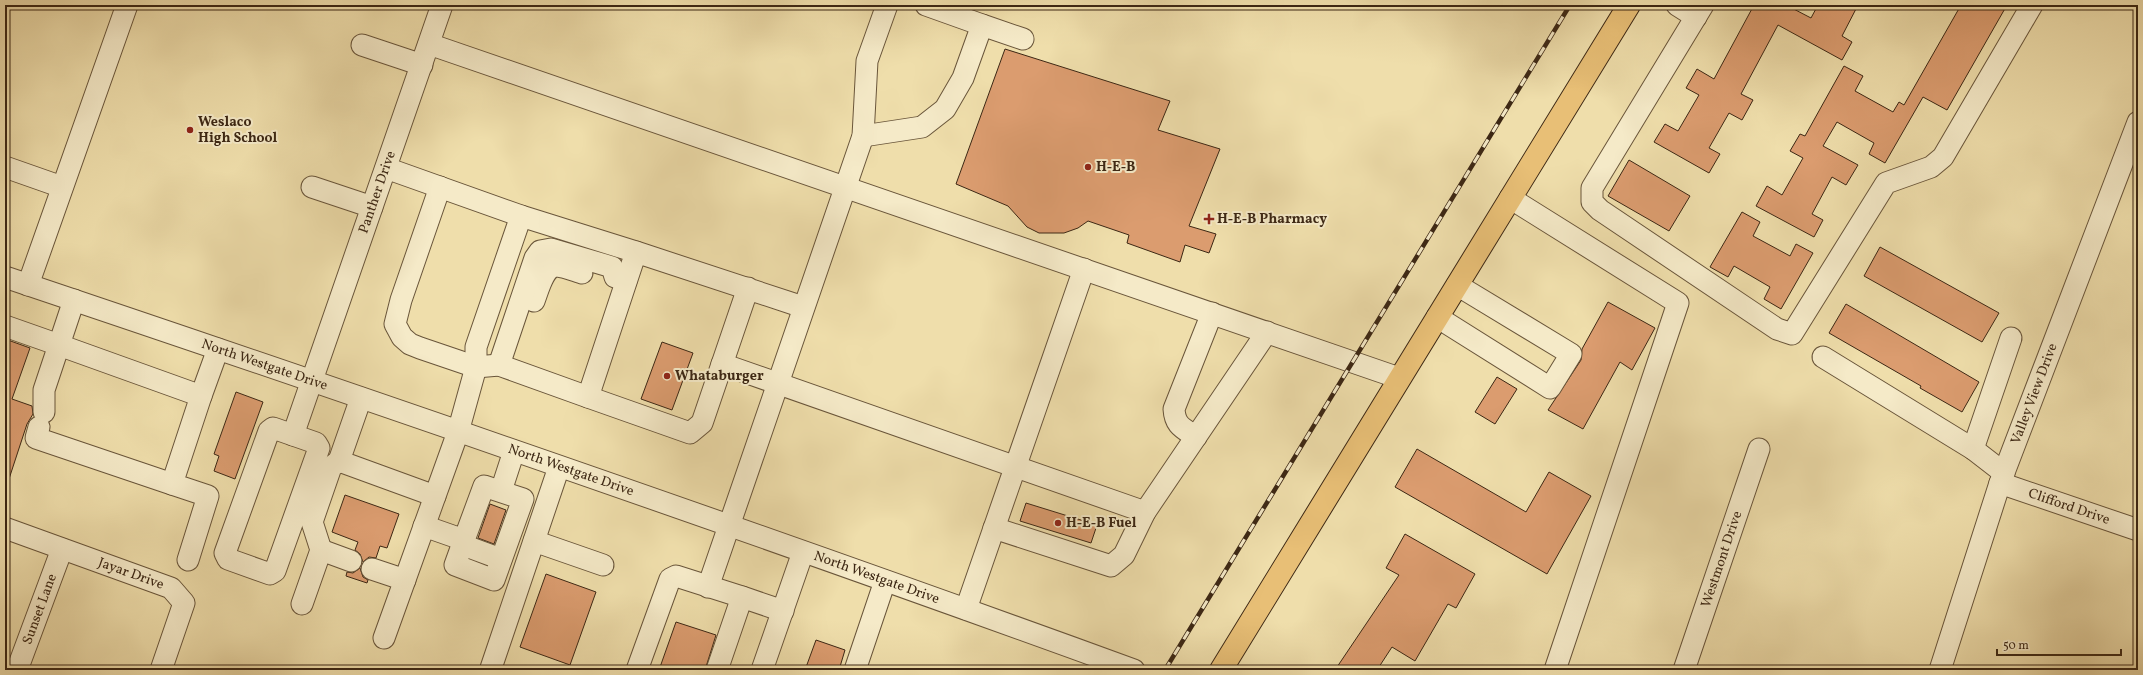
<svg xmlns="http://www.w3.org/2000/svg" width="2143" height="675" font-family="Vollkorn,serif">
<rect width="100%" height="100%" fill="#efdeab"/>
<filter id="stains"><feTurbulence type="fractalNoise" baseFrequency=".005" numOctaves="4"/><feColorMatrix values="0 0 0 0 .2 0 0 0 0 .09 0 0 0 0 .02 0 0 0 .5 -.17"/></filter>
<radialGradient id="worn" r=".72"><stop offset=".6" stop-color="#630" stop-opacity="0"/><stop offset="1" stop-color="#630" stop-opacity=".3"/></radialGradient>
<path fill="#db9c6f" stroke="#3c2714" d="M1754,5H1786L1811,18L1818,5H1858L1842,36L1852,42L1842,60L1778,25L1741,94L1753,100L1742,120L1729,113L1709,148L1720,154L1709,173L1654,142L1665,124L1678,131L1699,95L1686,88L1697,69L1714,79Z
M1961,5H2007L1947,110L1923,97L1885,163L1869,154L1874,143L1837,122L1823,146L1858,165L1846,185L1832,177L1812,214L1823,220L1814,237L1756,206L1767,186L1782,195L1803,158L1790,151L1800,134L1805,136L1844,66L1863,76L1855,91L1893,112L1899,102L1904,105Z
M1005,49L1170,101L1158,130L1220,149L1189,226L1216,234L1209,253L1185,245L1180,262L1127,243L1129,235L1088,221L1078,228L1064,233H1039L1027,227L1008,206L956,184Z
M1629,160L1690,196L1669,231L1608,196Z
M1742,212L1760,222L1753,236L1790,256L1796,244L1813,253L1781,309L1764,299L1770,287L1734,266L1728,277L1710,267Z
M1880,247L1999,313L1982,342L1864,276Z
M1608,302L1655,328L1632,370L1620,362L1583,429L1548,410L1581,360L1582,349Z
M1846,304L1979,382L1962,412L1920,388L1921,386L1829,333Z
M5,339L30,348L12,399L32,406L33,414L27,424L7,485H5Z
M662,342L693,353L672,410L641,399Z
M1497,377L1517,389L1495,424L1475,412Z
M236,392L263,402L235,479L214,471L219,456L214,454Z
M1417,449L1526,512L1549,472L1591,496L1547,574L1395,487Z
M345,495L399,514L387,548L380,546L376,558L369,557L363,562L360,554L355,550L358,542L332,532Z
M1026,503L1097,525L1091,543L1020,521Z
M490,504L506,510L494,544L478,538Z
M1405,534L1475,574L1456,608L1448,604L1415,661L1392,647L1377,670H1335L1399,575L1386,568Z
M360,568L363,577L368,580L367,583L346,576L347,572L353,573Z
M546,574L596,592L570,665L520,647Z
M676,622L716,635L705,670H659Z
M816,640L845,650L839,670H805Z"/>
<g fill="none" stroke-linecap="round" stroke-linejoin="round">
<g stroke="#69553a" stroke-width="23">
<g id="minor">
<path d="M1677,5L1696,17"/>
<path d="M1703,5L1592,188V202L1600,210L1777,329L1792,334L1886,183L1931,167L1943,157L2032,5"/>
<path d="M982,25L1023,39"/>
<path d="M429,44L1399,378"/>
<path d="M362,45L422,65"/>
<path d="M863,136L922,127L945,109L963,78L982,25L926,5"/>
<path d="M5,167L62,187"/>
<path d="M312,187L372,207"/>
<path d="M440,187L401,300L395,324L402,337L410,344L420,348L476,367L499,365L588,397"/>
<path d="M1510,198L1678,303L1555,670"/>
<path d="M521,216L636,252"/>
<path id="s1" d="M5,277C383,404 760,534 1134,670"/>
<path d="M28,285L127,5"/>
<path d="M748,288L702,423L690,433L588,397L636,252L803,307"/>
<path d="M74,300L59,345L201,396L218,349"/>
<path d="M534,301C538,291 544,265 558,266C566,267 574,271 582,273"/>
<path d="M1437,317L1550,388L1571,354L1457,285"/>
<path d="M5,326L59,345L44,390V412"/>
<path d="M1823,357L1973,449L2004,473"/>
<path d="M722,364L1145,512"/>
<path d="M499,365L535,258L540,251L551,249L612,267L615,277L626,281"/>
<path d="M361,398L339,461L435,496"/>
<path d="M39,427L36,438L172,484"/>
<path d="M273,428L316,443L319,448L275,571L270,574L228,559L225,553L269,431Z"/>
<path id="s2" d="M293,435L442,5"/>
<path d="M1196,437C1183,428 1175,426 1174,409L1212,313"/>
<path d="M1973,449L2011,338"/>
<path id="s3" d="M2000,483L2138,530"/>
<path d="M501,491L514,451"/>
<path d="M424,526L464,540L484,486L523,499L494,580L455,565L464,540"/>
<path id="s4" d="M5,528L171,588L184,603L161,670"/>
<path d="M994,528L1111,566L1124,555L1145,512L1267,332"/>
<path d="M534,541L603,565"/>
<path d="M463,545L501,559"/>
<path d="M321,550L351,561"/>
<path d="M188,560L208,496L172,484L201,396"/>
<path d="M372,569L405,580"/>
<path d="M708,587L863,136L867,61L887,5"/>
<path d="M742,597L783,611"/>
<path d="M302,604L321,550L312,522L331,467L339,461"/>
<path d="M966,609L1084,269"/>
<path d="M384,638L458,432L476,367V347L521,216L386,168"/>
<path d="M491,668L559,467"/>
<path id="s5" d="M17,670L62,549"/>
<path d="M637,670L670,579L676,576L742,597L717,670"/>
<path d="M762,670L803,552"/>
<path d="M855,670L885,581"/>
<path id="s6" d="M1684,670L1759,449"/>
<path id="s7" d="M1940,670L2000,483L2138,122"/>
</g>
</g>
<g stroke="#3c2714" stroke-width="24">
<path id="major" d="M1221,670L1629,5"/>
</g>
<use href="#minor" stroke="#f5eac8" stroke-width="21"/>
<use href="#major" stroke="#e8bf76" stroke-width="22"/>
<g stroke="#3c2714" stroke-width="4.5">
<path id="rail" d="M1165,670L1570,5"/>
</g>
<use href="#rail" stroke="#f5eac8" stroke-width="3" stroke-dasharray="9" stroke-linecap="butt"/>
</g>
<g fill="#8f2418" stroke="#f5eac8" stroke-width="1.5">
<circle cx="190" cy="130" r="4"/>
<circle cx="1088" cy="167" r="4"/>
<path d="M1207 213h4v4h4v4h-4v4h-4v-4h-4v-4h4z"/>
<circle cx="667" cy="376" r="4"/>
<circle cx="1058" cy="523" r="4"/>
</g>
<g text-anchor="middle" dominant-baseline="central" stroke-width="4" stroke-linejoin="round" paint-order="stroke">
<g font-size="14" font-weight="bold" fill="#3c2714" stroke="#f5eac8" text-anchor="start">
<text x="198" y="122">Weslaco<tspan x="198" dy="16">High School</tspan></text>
<text x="1096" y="167">H-E-B</text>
<text x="1217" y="219">H-E-B Pharmacy</text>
<text x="675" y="376">Whataburger</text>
<text x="1066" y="523">H-E-B Fuel</text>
</g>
<g font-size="14" fill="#3c2714" stroke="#f5eac8">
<text stroke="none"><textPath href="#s2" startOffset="257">Panther Drive</textPath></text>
<text stroke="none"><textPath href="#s1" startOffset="274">North Westgate Drive</textPath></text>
<text stroke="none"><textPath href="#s7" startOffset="292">Valley View Drive</textPath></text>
<text stroke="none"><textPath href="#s1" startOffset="598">North Westgate Drive</textPath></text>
<text stroke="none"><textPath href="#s3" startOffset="73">Clifford Drive</textPath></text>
<text stroke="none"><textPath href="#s6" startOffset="117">Westmont Drive</textPath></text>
<text stroke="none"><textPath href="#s4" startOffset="134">Jayar Drive</textPath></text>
<text stroke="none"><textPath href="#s1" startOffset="922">North Westgate Drive</textPath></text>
<text stroke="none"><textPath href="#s5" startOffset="65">Sunset Lane</textPath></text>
</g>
</g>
<rect width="2143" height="675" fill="none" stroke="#efdeab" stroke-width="20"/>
<rect x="6" y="6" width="2131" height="663" fill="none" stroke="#3c2714" stroke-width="2"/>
<rect x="10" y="10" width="2123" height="655" fill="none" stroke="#3c2714"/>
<path d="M1997 649v6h124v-6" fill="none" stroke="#3c2714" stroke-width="2"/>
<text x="2003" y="649" font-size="12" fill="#3c2714" stroke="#f5eac8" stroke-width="3" paint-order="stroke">50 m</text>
<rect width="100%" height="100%" filter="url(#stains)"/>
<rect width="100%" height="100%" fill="url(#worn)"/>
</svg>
